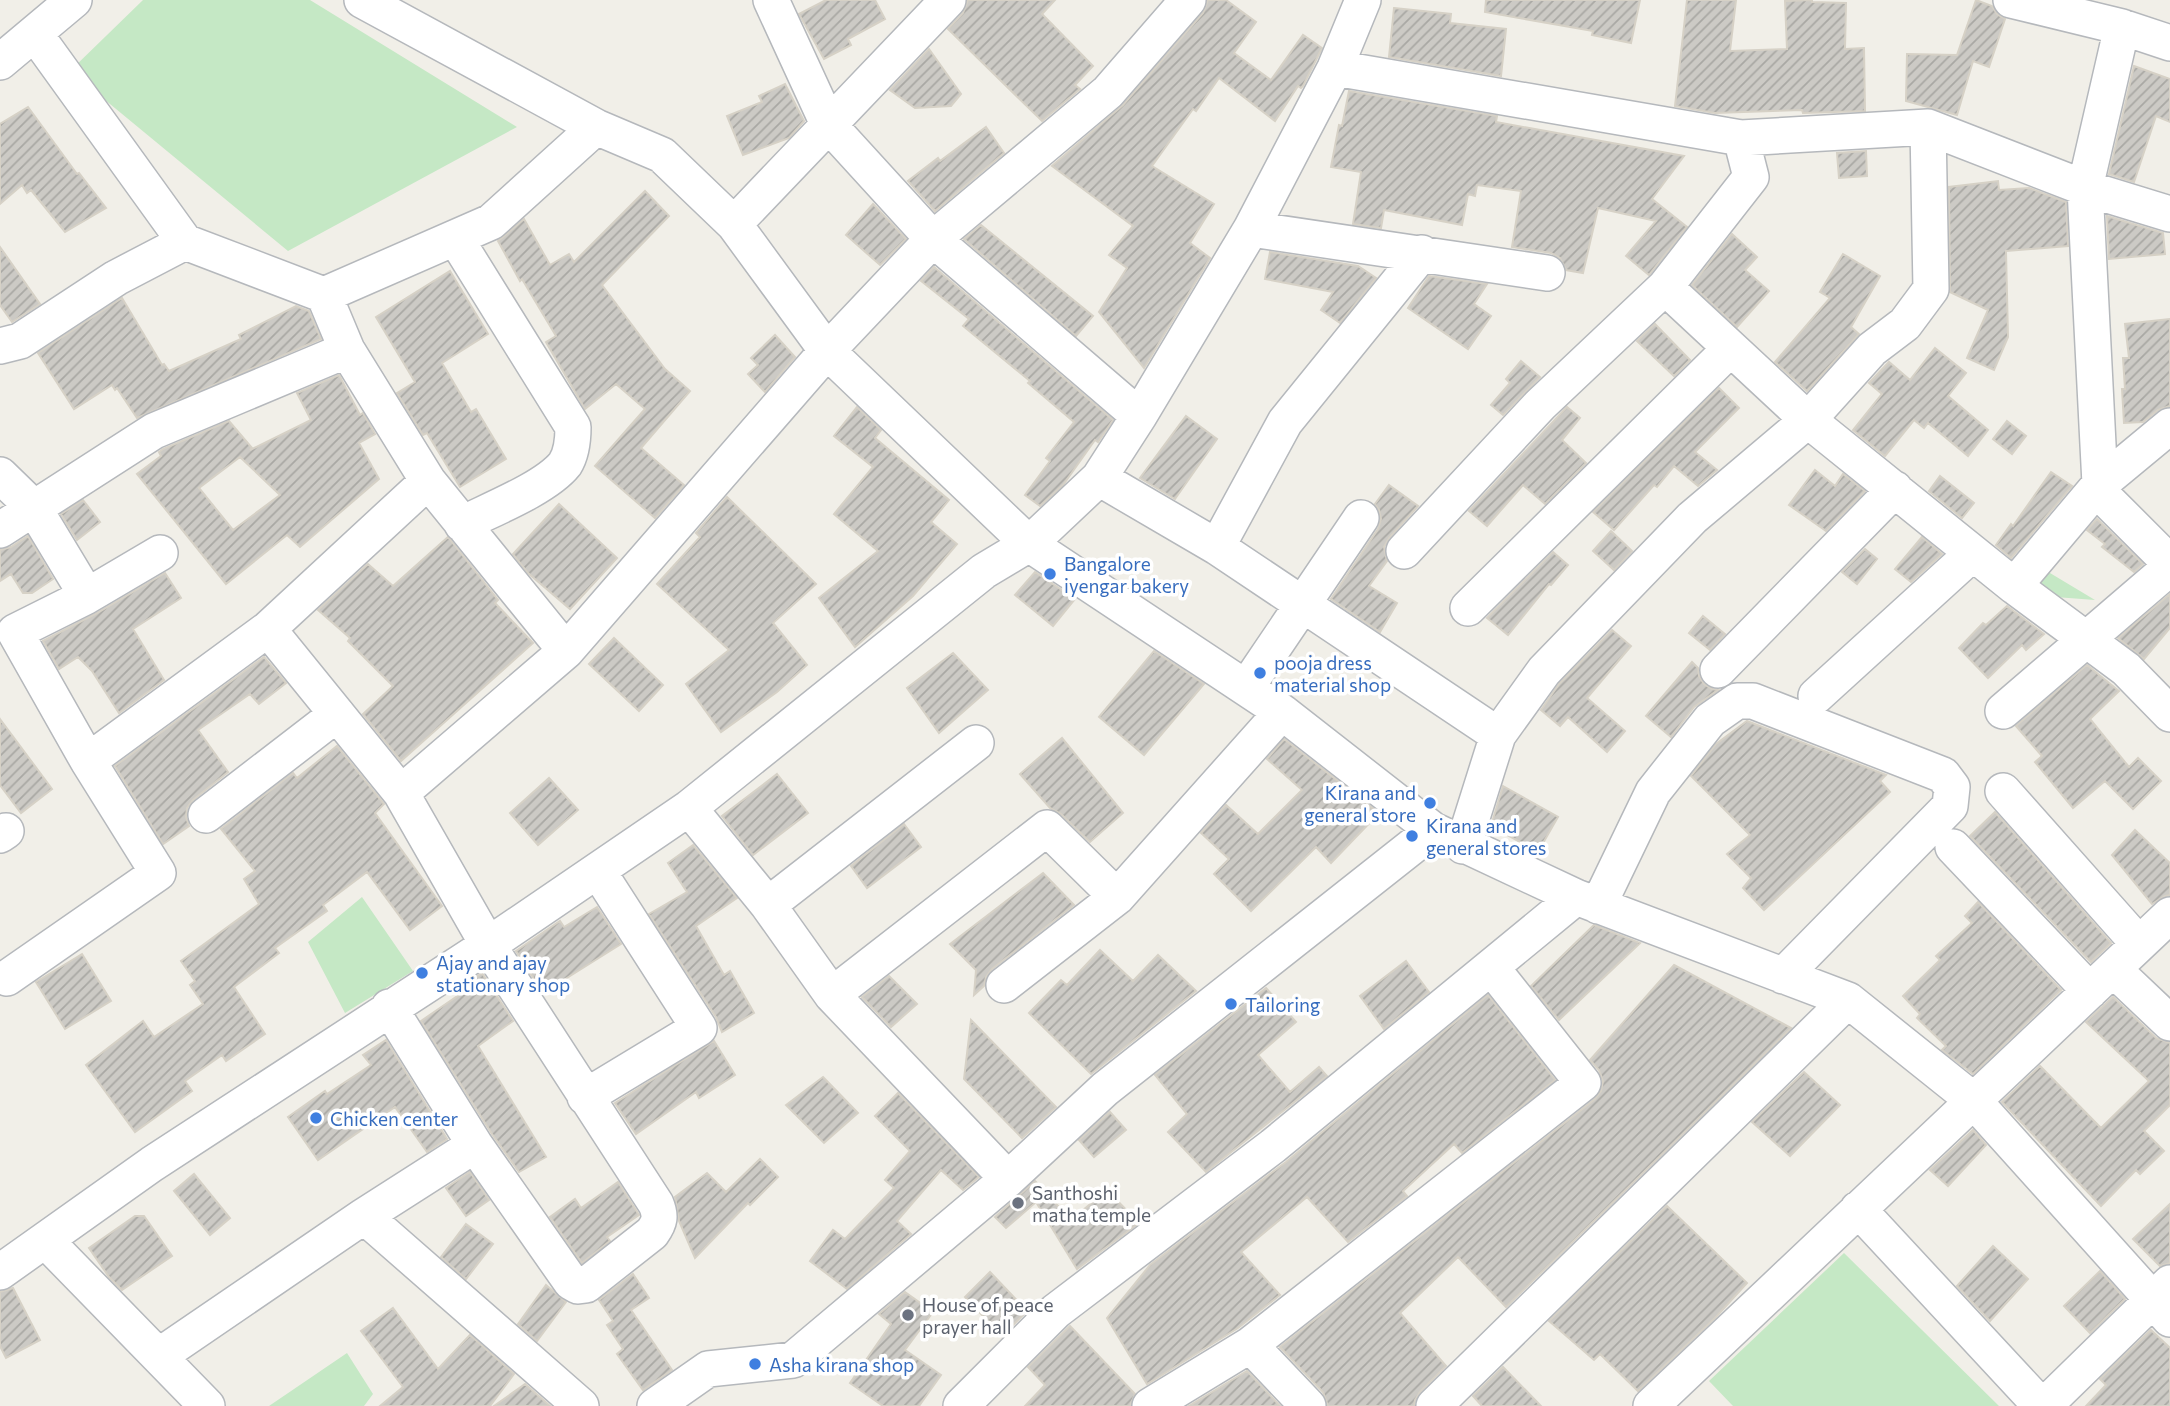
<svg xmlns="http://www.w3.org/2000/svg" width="2170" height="1406" font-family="Commissioner,sans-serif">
<defs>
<pattern id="building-hatch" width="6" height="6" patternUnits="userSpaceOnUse" patternTransform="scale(1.75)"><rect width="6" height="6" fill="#cccac5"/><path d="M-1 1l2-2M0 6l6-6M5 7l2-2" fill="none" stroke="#a9a8a4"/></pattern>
</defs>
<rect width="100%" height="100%" fill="#f1efe8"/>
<path fill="#c5e8c5" d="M143,0H310L517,127L288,251L70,71Z
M2045,570L2095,600L2030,595Z
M362,897L413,971L345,1013L308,942Z
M1844,1253L1999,1406H1733L1709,1381Z
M347,1353L373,1394L364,1406H269Z"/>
<path fill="url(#building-hatch)" stroke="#d6d1c6" stroke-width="2" fill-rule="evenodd" d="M826,0H875L885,19L848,39L851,45L824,59L799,14Z
M968,0H1055L1042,14L1093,66L1075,85L1080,89L1042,121L948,29L963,13Z
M1208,0H1226L1256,22L1234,53L1271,80L1303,35L1322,48L1303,86L1301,88L1298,86L1275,121L1219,78L1196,111L1193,109L1152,166L1214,204L1190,243L1210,258L1144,368L1099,312L1127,268L1109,255L1133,226L1052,166L1123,105L1203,13Z
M1486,0H1640L1631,43L1592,35L1593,31L1485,12Z
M1687,0H1736L1730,51L1787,49L1785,1L1812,0V2L1846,3L1845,49L1864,48L1865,111L1803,113L1802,110L1715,113L1675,106Z
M1976,0L1992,6L1997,14L2005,19L1989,67L1973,61L1957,115L1906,101L1907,54L1957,55Z
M1394,8L1451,14L1450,23L1506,29L1501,76L1389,57Z
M929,49L961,94L951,106L915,108L890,90Z
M2134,66L2170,79V122L2156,116L2134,182L2109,174Z
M785,84L804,121L789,138L743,155L727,116L762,102L759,96Z
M1349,91L1497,116L1496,122L1684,156L1652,199L1687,227L1649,275L1626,256L1656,221L1598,208L1583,273L1566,270L1560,258L1551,253L1512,247L1521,191L1477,185L1475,196L1468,194L1462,225L1384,210L1381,228L1353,224L1361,172L1331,167L1339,125L1342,126Z
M28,107L77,174L79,173L106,208L65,232L31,190L27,193L22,185L0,204V124Z
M986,127L1004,153L935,211L908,181L938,158L940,161Z
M1866,151L1867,176L1839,178L1837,153Z
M1998,181L1999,190L2029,188L2066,202L2068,246L2006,251L2008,337L1994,370L1967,358L1988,310L1950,292L1949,187Z
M645,191L669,216L602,285L665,369L690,391L641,448L684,485L655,518L595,466L645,409L616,384L585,409L546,342L556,336L522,279L520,281L498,241L524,219L550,265L569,254L574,262Z
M873,204L906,239L880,265L846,235Z
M2107,216L2163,233L2165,254L2109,259Z
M981,225L1093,316L1076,336L964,239Z
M1732,234L1757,257L1745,270L1769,291L1737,327L1692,285Z
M0,247L40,304L12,322L0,305Z
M1270,252L1358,266L1376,278L1340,323L1321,310L1333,292L1265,279Z
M1843,254L1880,276L1851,327L1859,334L1807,391L1775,362L1830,298L1820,292Z
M934,267L1113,420L1098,442L1095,440L1063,485L1040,506L1025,495L1050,461L1046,458L1074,422L1028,383L1030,381L963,326L969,319L921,281Z
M450,271L488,334L442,363L471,412L476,409L506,459L460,487L427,433L423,435L397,393L415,382L376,317Z
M1429,276L1487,284L1474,304L1491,316L1468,349L1408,308Z
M122,298L162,365L164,364L169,371L241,339L239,335L296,306L309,311L321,339L137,418L117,388L115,390L112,385L74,409L38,353Z
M2170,319V406L2158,410L2143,422L2124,423L2122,389H2125L2123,358H2129L2125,324Z
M1655,324L1690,360L1674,376L1637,341Z
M775,335L795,357L765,392L748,374L758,365L751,358Z
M1935,348L1966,373L1948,396L1988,430L1968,456L1928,423L1924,428L1914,420L1885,456L1853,430L1882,394L1869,383L1889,362L1910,380Z
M1521,361L1540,377L1503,415L1491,405L1510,383L1506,379Z
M339,375L360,415L363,413L375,434L359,443L379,479L300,547L287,535L226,584L137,474L161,456L159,452L163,449L229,421L252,448L250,450L311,420L297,393ZM240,457L280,495L233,530L199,488Z
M1719,388L1739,408L1695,452L1717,470L1698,486L1674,466L1657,487L1654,485L1614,530L1593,512Z
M857,407L881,430L875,438L949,500L931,522L957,544L913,596L855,647L819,598L878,551L834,514L873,467L834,436Z
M1567,407L1580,418L1562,440L1586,463L1545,504L1523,485L1487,526L1469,511Z
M1186,416L1217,439L1175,499L1140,478Z
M2007,421L2026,436L2012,454L1993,439Z
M1815,470L1835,486L1843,474L1865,491L1826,531L1789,505Z
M2051,472L2072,486L2011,558L1996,545L2011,524L2013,526Z
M1940,476L1974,503L1962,518L1929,491Z
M1389,485L1418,506L1389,538L1384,547L1387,561L1369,586L1397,603L1380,632L1331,599L1378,529L1381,519L1379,510L1375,504Z
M727,497L816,584L773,623L807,665L777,692L721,732L686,684L729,650L657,584L700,537L696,533Z
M83,500L100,522L77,540L61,514Z
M559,504L617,558L570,609L528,573L513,554Z
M2097,519L2143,564L2134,572L2102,547L2105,544L2087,530Z
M1611,531L1632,551L1614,570L1593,551Z
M28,536L53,579L32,593H23L11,574L0,581V550L11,547Z
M448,537L498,600L495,603L533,643L401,761L363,714L393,686L348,641L350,638L318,610L368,564L393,586Z
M1922,537L1942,554L1911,582L1895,569Z
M1865,549L1877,559L1857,584L1842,572Z
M1553,552L1568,565L1551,585L1549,584L1508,635L1487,618Z
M1035,572L1075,599L1053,626L1015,595Z
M165,573L181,598L133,629L164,680L119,713L92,671L78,657L59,669L43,641L97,613Z
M2170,594V628L2144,659L2118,638Z
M2007,606L2044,634L2026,650L2022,645L1988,678L1959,648L1983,623L1986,625Z
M1703,616L1725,634L1710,650L1689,633Z
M1612,630L1631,646L1587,698L1625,731L1607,752L1568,717L1560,726L1541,710L1559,684Z
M614,638L663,685L639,711L589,664Z
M1154,651L1204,684L1144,755L1099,717Z
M953,653L988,690L939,733L907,688Z
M264,657L286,683L259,704L250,694L198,730L228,772L193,800L187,808L186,817L189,826L163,844L115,766Z
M1692,662L1698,668L1699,676L1704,684L1712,689L1718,690L1694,707L1671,737L1646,716Z
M2087,665L2119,691L2090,719L2129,767L2138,758L2161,781L2133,809L2105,781L2073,808L2035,762L2042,756L2016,726Z
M0,719L52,789L21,813L0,785Z
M1747,721L1886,775L1880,781L1890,792L1764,910L1743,888L1751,878L1727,854L1750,835L1691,776L1716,744Z
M1062,738L1123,813L1090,842L1061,814L1050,808L1020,774Z
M1284,739L1379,813L1331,863L1316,847L1251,911L1214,874L1229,859L1201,833L1226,805L1258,834L1302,790L1267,759Z
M337,746L384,804L375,813L442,906L410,930L367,872L323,905L327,911L275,948L279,953L234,987L265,1034L226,1061L222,1055L185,1081L192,1091L135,1132L86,1065L143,1021L154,1037L203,1004L190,985L195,981L181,961L259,904L244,879L255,871L221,829L293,773L297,778Z
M777,774L808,813L753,855L722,816Z
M549,778L578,810L538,845L510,813Z
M1503,786L1558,817L1538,852L1491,826Z
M1995,812L2111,943L2091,962L1970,836Z
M904,824L921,847L867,888L851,866Z
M2135,830L2170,863V895L2165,896L2152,904L2112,855Z
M693,845L737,898L696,926L724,975L730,971L754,1013L722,1032L716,1017L649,914L687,892L668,863Z
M1043,873L1074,905L992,969L986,977L984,986L974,995L976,970L950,944Z
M1978,902L2061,990L1973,1074L1942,1050L1946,1046L1917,1018L1920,1014L1903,996L1940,960L1936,956L1972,923L1965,916Z
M597,907L621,944L543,993L516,951L560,921L564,927Z
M1594,925L1640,943L1559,1020L1531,986Z
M1100,950L1133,981L1158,955L1196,991L1091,1074L1029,1013L1061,980L1067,985Z
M82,954L111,1001L65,1029L36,982Z
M1406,961L1429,992L1384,1029L1360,996Z
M1674,965L1791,1028L1506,1307L1458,1257L1400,1313L1446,1366L1420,1392L1415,1400L1414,1406H1328L1323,1392L1280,1347L1595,1099L1601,1091L1603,1081L1599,1070L1590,1060Z
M482,973L513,1021L478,1046L546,1157L519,1172L492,1134L421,1021L469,988L466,984Z
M889,976L917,1004L891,1027L862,997Z
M1266,988L1296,1022L1258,1055L1290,1092L1319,1067L1327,1076L1206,1172L1168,1132L1187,1114L1155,1075Z
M1488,995L1555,1080L1462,1153L1454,1144L1403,1191L1407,1196L1348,1242L1307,1197L1241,1252L1280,1295L1238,1328L1147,1384L1107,1318L1150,1265L1286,1162Z
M2113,997L2156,1038L2170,1043V1105L2144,1131L2164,1151L2140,1174L2136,1170L2101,1206L2002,1102L2040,1066L2101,1128L2149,1081L2086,1022Z
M971,1020L1056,1107L1022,1138L964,1079Z
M386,1040L447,1139L427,1152L395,1107L318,1160L288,1117L325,1091L327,1094L371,1065L363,1055Z
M714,1041L735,1075L699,1098L696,1092L636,1134L615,1103Z
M1804,1072L1840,1105L1790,1156L1752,1122Z
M823,1077L858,1113L824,1143L786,1105Z
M898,1093L979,1177L963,1190L941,1170L897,1221L911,1234L847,1289L810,1261L833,1230L845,1239L894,1188L885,1180L910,1151L875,1116Z
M1110,1112L1126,1130L1094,1157L1079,1140Z
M1973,1130L1986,1145L1948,1186L1930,1170Z
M760,1159L778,1177L750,1205L748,1203L695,1258L679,1221L675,1197L707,1173L726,1192Z
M470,1172L489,1200L466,1216L446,1188Z
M194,1174L230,1218L210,1235L174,1191Z
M1035,1181L1071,1220L1107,1190L1139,1223L1077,1269L1036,1202L1006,1228L995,1217Z
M618,1182L639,1215L607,1237L610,1241L582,1263L550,1217L575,1199L581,1208Z
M2170,1204V1263L2160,1266L2133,1239Z
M1667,1206L1747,1283L1715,1318L1638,1391L1600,1354L1594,1360L1549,1321Z
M135,1216H144L172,1256L122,1290L109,1277L89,1248Z
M466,1224L493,1244L466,1279L441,1257Z
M1993,1246L2028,1279L1990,1321L1957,1286Z
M2100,1271L2125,1299L2090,1333L2064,1306Z
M990,1272L1027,1311L1002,1336L965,1297Z
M633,1274L649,1298L631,1310L672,1370L643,1390L617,1354L623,1349L607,1325L613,1321L599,1300Z
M546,1285L566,1302L537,1341L518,1324Z
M13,1288L40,1340L6,1358L0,1346V1292Z
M905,1292L933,1312L905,1350L941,1375L919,1406H883L850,1383L891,1324L879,1314Z
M393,1308L438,1369L470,1335L514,1374L490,1406H380L403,1387L361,1331Z
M1070,1326L1135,1394L1130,1406H1025L1045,1385L1028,1367Z
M2151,1330L2170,1348V1406H2086L2106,1385L2100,1379Z
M1503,1367L1541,1406H1482L1473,1396Z
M1247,1371L1280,1406H1189Z
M525,1384L550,1406H494Z"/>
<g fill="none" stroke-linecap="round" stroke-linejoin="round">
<g stroke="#b5b8bc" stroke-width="38">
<path id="minor" d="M362,0L596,127L662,155L734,224L827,351L1029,544L1282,712L1433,830L1576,897L1848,1000L1973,1100L2170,1319
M771,0L828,124L933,239L1139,416
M2011,0L2122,27L2170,43
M35,34L185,242
M0,62L74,0
M1335,68L1741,138L1928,127L2085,188L2170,214
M734,224L948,0
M1251,229L1547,273
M456,239L573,427C573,440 572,453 565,464C546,488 490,510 462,524
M1665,287L1808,420L2014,586L2126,669L2170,714
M324,295L491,222L596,127
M0,346L20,341L116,278L185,242L324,295L347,350L428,481L566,651L827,351L933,239L1108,92L1188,0
M0,475L34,508L87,596
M1099,478L1217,547L1498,735
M2100,484L2085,188L2122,27
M0,530L154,431L347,350
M1217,547L1285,422L1422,253
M1404,551L1540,405L1665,287L1751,177L1741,138
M2014,586L2100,484L2170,426
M1468,608L1730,349
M1718,670L1895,489
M1246,688L1361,518
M1816,696L1973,553
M2003,711L2166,571L2167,560L2096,489
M88,761L268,629
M2003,791L2139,944
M401,793L566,651
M689,808L768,905L832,995L1008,1179
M206,815L337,714
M0,835L6,831
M1463,846L1498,735L1544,671L1692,518L1808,420L1872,349L1905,324L1931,289L1928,127
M1953,847L2090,991
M768,905L976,743
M1598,906L1653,792L1710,720L1737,701H1753L1943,775L1952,787L1950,806L1783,976
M2113,969L2170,1023
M7,978L158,873L88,761L15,632L87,596L160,553
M1004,985L1117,897L1282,712
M832,995L1047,828L1117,897
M389,1007L475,1145L571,1282L578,1286L586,1285L652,1233C660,1222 661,1216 656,1204L488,945L401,793L268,629L428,481
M585,1097L699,1028L598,871
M1858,1209L2041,1406
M364,1216L581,1406
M46,1241L207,1406
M0,1272L152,1164L488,945L689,808L984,571L1029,544L1099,478L1139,416L1251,229L1335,68L1363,0
M1250,1345L1308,1406
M159,1356L364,1216L475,1145
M655,1406L708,1369L793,1360L1008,1179L1105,1089L1433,830
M961,1406L1056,1311L1273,1146L1576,897
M1150,1406L1250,1345L1583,1083L1491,967
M1434,1406L1848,1000
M1651,1406L2170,915
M2044,1406L2170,1283"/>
</g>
<use href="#minor" stroke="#fff" stroke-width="35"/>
</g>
<g fill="#3f7fe0" stroke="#fff" stroke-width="2.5">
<circle cx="1050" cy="574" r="7"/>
<circle cx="1260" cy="673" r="7"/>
<circle cx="1430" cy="803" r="7"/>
<circle cx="1412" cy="836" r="7"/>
<circle cx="422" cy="973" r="7"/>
<circle cx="1231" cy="1004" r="7"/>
<circle cx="316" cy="1118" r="7"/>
<circle cx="755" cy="1364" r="7"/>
</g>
<g fill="#6b7280" stroke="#fff" stroke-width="2.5">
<circle cx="1018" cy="1203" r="7"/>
<circle cx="908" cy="1315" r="7"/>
</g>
<g text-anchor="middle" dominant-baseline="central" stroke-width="7" stroke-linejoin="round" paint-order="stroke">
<g font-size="19" fill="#366cbe" stroke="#fff" text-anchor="start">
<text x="1064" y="563">Bangalore<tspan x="1064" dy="22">iyengar bakery</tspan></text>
<text x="1274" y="662">pooja dress<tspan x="1274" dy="22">material shop</tspan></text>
<text x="1416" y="792" text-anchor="end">Kirana and<tspan x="1416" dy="22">general store</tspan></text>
<text x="1426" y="825">Kirana and<tspan x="1426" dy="22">general stores</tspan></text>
<text x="436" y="962">Ajay and ajay<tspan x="436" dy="22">stationary shop</tspan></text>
<text x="1245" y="1004">Tailoring</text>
<text x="330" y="1118">Chicken center</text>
<text x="769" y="1364">Asha kirana shop</text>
</g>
<g font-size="19" fill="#5b616d" stroke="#fff" text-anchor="start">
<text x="1032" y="1192">Santhoshi<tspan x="1032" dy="22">matha temple</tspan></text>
<text x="922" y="1304">House of peace<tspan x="922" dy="22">prayer hall</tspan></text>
</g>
</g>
</svg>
